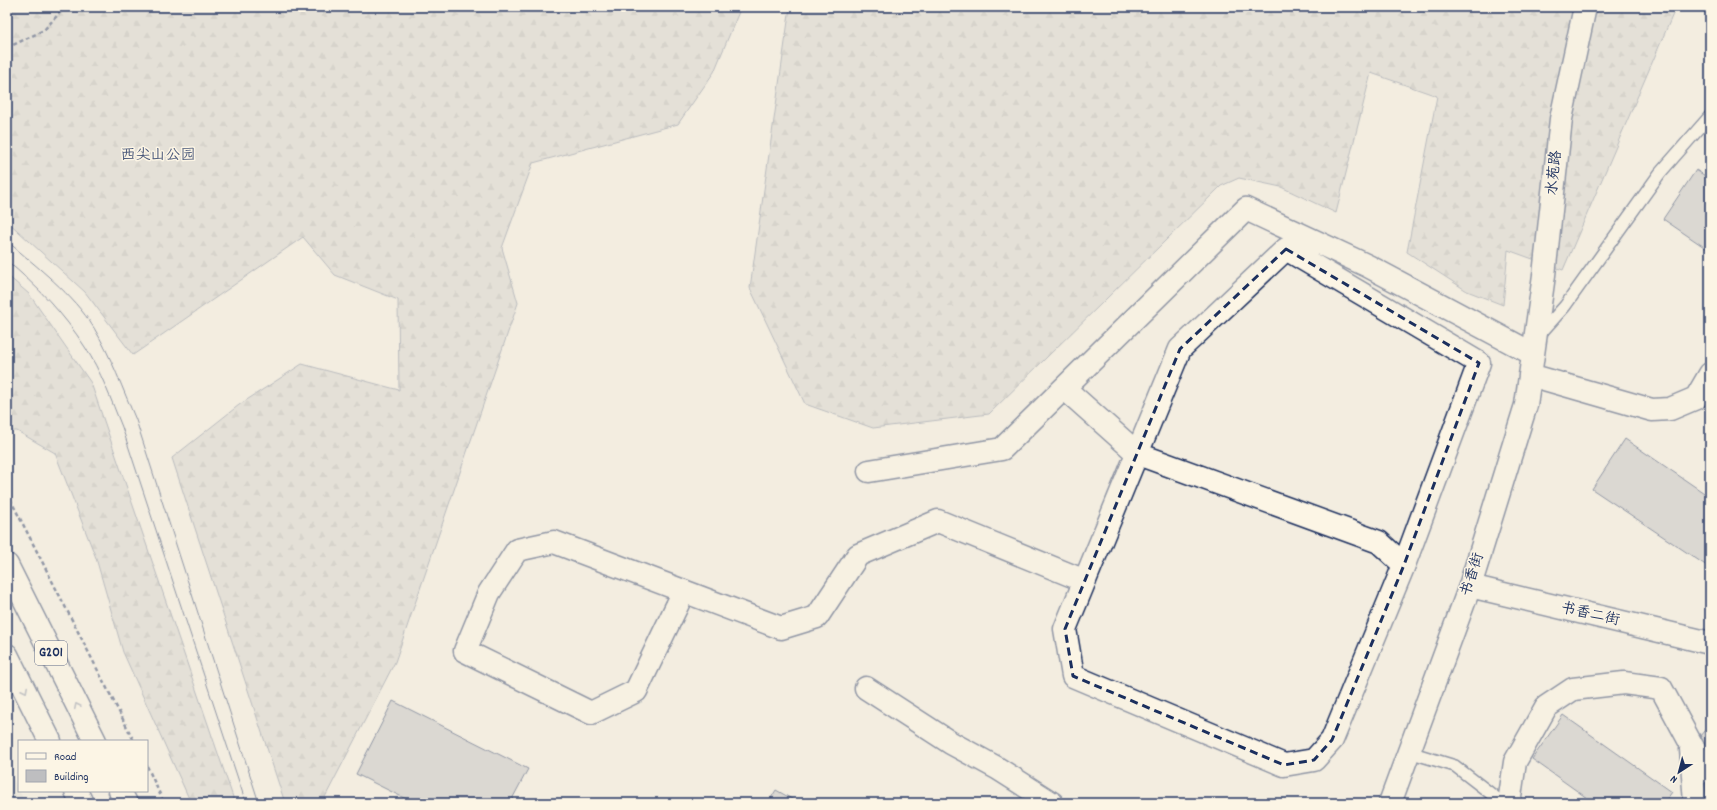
<svg xmlns="http://www.w3.org/2000/svg" width="1717" height="810" font-family="Dekko,'LXGW WenKai TC',sans-serif">
<defs>
<pattern id="forest-firs" width="22" height="20" patternUnits="userSpaceOnUse"><rect width="22" height="20" fill="#d3d1cc"/><path d="M5 1l3.5 6h-7zM16 11l3.5 6h-7z" fill="#b5b4b2"/></pattern>
</defs>
<rect width="100%" height="100%" fill="#f3ede0"/>
<filter id="ink" filterUnits="userSpaceOnUse"><feTurbulence type="fractalNoise" baseFrequency=".025" numOctaves="2"/><feDisplacementMap in="SourceGraphic" scale="8" xChannelSelector="R" yChannelSelector="G"/><feConvolveMatrix kernelMatrix="1 2 1 2 8 2 1 2 1" color-interpolation-filters="sRGB"/></filter>
<g filter="url(#ink)">
<path fill="#e3dfd6" d="M7,767L19,791L26,803H7Z"/>
<path fill="url(#forest-firs)" stroke="#778095" d="M7,7H741L714,72L678,124L533,163L502,248L518,303L395,662L322,803H285L172,458L239,405L302,364L399,390L398,300L335,275L303,237L133,355L85,292L7,221Z
M790,7H1676L1563,270L1508,250L1503,305L1467,291L1407,252L1437,96L1371,73L1336,213L1281,187L1239,178L1221,186L989,414L873,428L805,404L750,288Z
M7,275L29,294L91,383L235,803H191L123,652L96,558L55,453L17,431H7Z"/>
<path fill="#bebec0" stroke="#1b2f5e" d="M1696,170L1710,179V251L1663,219Z
M1625,439L1710,497V568L1592,489Z
M393,701L528,769L510,803H414L356,774Z
M1563,715L1672,792L1664,803H1594L1532,759Z
M1710,724V756L1694,743Z
M776,790L799,803H768Z"/>
<g fill="none" stroke-linecap="round" stroke-linejoin="round">
<g stroke="#1b2f5e" stroke-width="14">
<path id="service" d="M1539,335L1565,306L1660,173L1710,116
M1409,752L1455,766L1503,803"/>
</g>
<g stroke="#1b2f5e" stroke-width="25">
<path id="minor" d="M1286,249L1479,363L1404,565L1332,740L1314,760L1284,765L1073,676L1065,629L1180,349Z
M1530,375L1652,410L1670,409L1696,398L1710,374
M1064,388L1138,454L1379,542L1404,565
M869,471L1002,449L1246,209L1368,266L1533,354
M1470,586L1710,643
M684,591L636,691L591,713L465,651L489,593L517,550L554,542L781,628L817,617L858,555L938,521L1085,581
M866,688L951,743L997,768L1052,803
M1691,749L1695,803
M1390,803L1470,586L1526,405L1544,275L1561,119L1585,7
M1509,803L1515,762L1546,707L1573,689L1624,683L1661,688L1703,766L1710,772"/>
</g>
<g stroke="#1b2f5e" stroke-width="25">
<path id="trunk" d="M7,565L95,741
M7,655L50,741
M76,791L82,803
M120,791L126,803"/>
</g>
<path stroke="#1b2f5e" stroke-width="2.5" stroke-dasharray="4 3" stroke-linecap="butt" d="M7,48L44,30L65,7
M7,493L134,741
M147,766L164,803"/>
<use href="#service" stroke="#fcf5e5" stroke-width="11"/>
<use href="#minor" stroke="#fcf5e5" stroke-width="22"/>
<use href="#trunk" stroke="#fcf5e5" stroke-width="22"/>
<path stroke="#1b2f5e" stroke-width="1" d="M7,241C37,267 73,294 94,328C111,356 123,390 136,420L259,803
M7,261C37,286 64,314 85,347C101,371 111,400 122,427L246,803"/>
</g>
<defs><path id="oneway-chevron" d="M-2-3.5L2.5 0L-2 3.5" fill="none" stroke-width="1.6" stroke-linecap="round" stroke-linejoin="round"/></defs>
<g stroke="#8c92a2">
<use href="#oneway-chevron" transform="translate(25 690) rotate(63)"/>
<use href="#oneway-chevron" transform="translate(77 706) rotate(-116)"/>
</g>
</g>
<path d="M0 0H1717V810H0ZM1286,249L1479,363L1404,565L1332,740L1314,760L1284,765L1073,676L1065,629L1180,349Z" fill="#f3ede0" fill-opacity=".55" fill-rule="evenodd"/>
<path fill="none" stroke="#1b2f5e" stroke-width="3" stroke-dasharray="8 5" stroke-linejoin="round" d="M1286,249L1479,363L1404,565L1332,740L1314,760L1284,765L1073,676L1065,629L1180,349Z"/>
<g text-anchor="middle" dominant-baseline="central" stroke-width="3" stroke-linejoin="round" paint-order="stroke">
<rect fill="#fcf5e5" stroke="#5e6a86" stroke-width="1" x="35" y="641" width="32" height="24" rx="3"/>
<g font-size="14" font-weight="bold" fill="#1b2f5e">
<text x="51" y="653">G201</text>
</g>
<g font-size="15" fill="#49587a" stroke="#fcf5e5">
<text x="158" y="156">西尖山公园</text>
</g>
<g font-size="15" fill="#1b2f5e" stroke="#fcf5e5">
<text transform="translate(1555 173) rotate(-84)">水苑路</text>
<text transform="translate(1473 575) rotate(-72)">书香街</text>
<text transform="translate(1590 615) rotate(13)">书香二街</text>
</g>
</g>
<rect width="1717" height="810" fill="none" stroke="#fcf5e5" stroke-width="24"/>
<rect x="12" y="12" width="1693" height="786" fill="none" stroke="#1b2f5e" stroke-width="1.5" filter="url(#ink)"/>
<rect x="18" y="740" width="130" height="52" fill="#fcf5e5" stroke="#a2a6af"/>
<rect x="26" y="753" width="20" height="6" fill="#fcf5e5" stroke="#a2a6af"/>
<text x="54" y="760" font-size="12" fill="#1b2f5e">Road</text>
<rect x="26" y="770" width="20" height="12" fill="#bebec0" stroke="#a2a6af"/>
<text x="54" y="780" font-size="12" fill="#1b2f5e">Building</text>
<g transform="translate(1679 772) rotate(216)" stroke="#fcf5e5" stroke-width="3" paint-order="stroke">
<path d="M0-3L7 15L0 10L-7 15Z" fill="#1b2f5e"/>
<text y="-6" font-size="11" font-weight="bold" text-anchor="middle" fill="#1b2f5e">N</text>
</g>
</svg>
